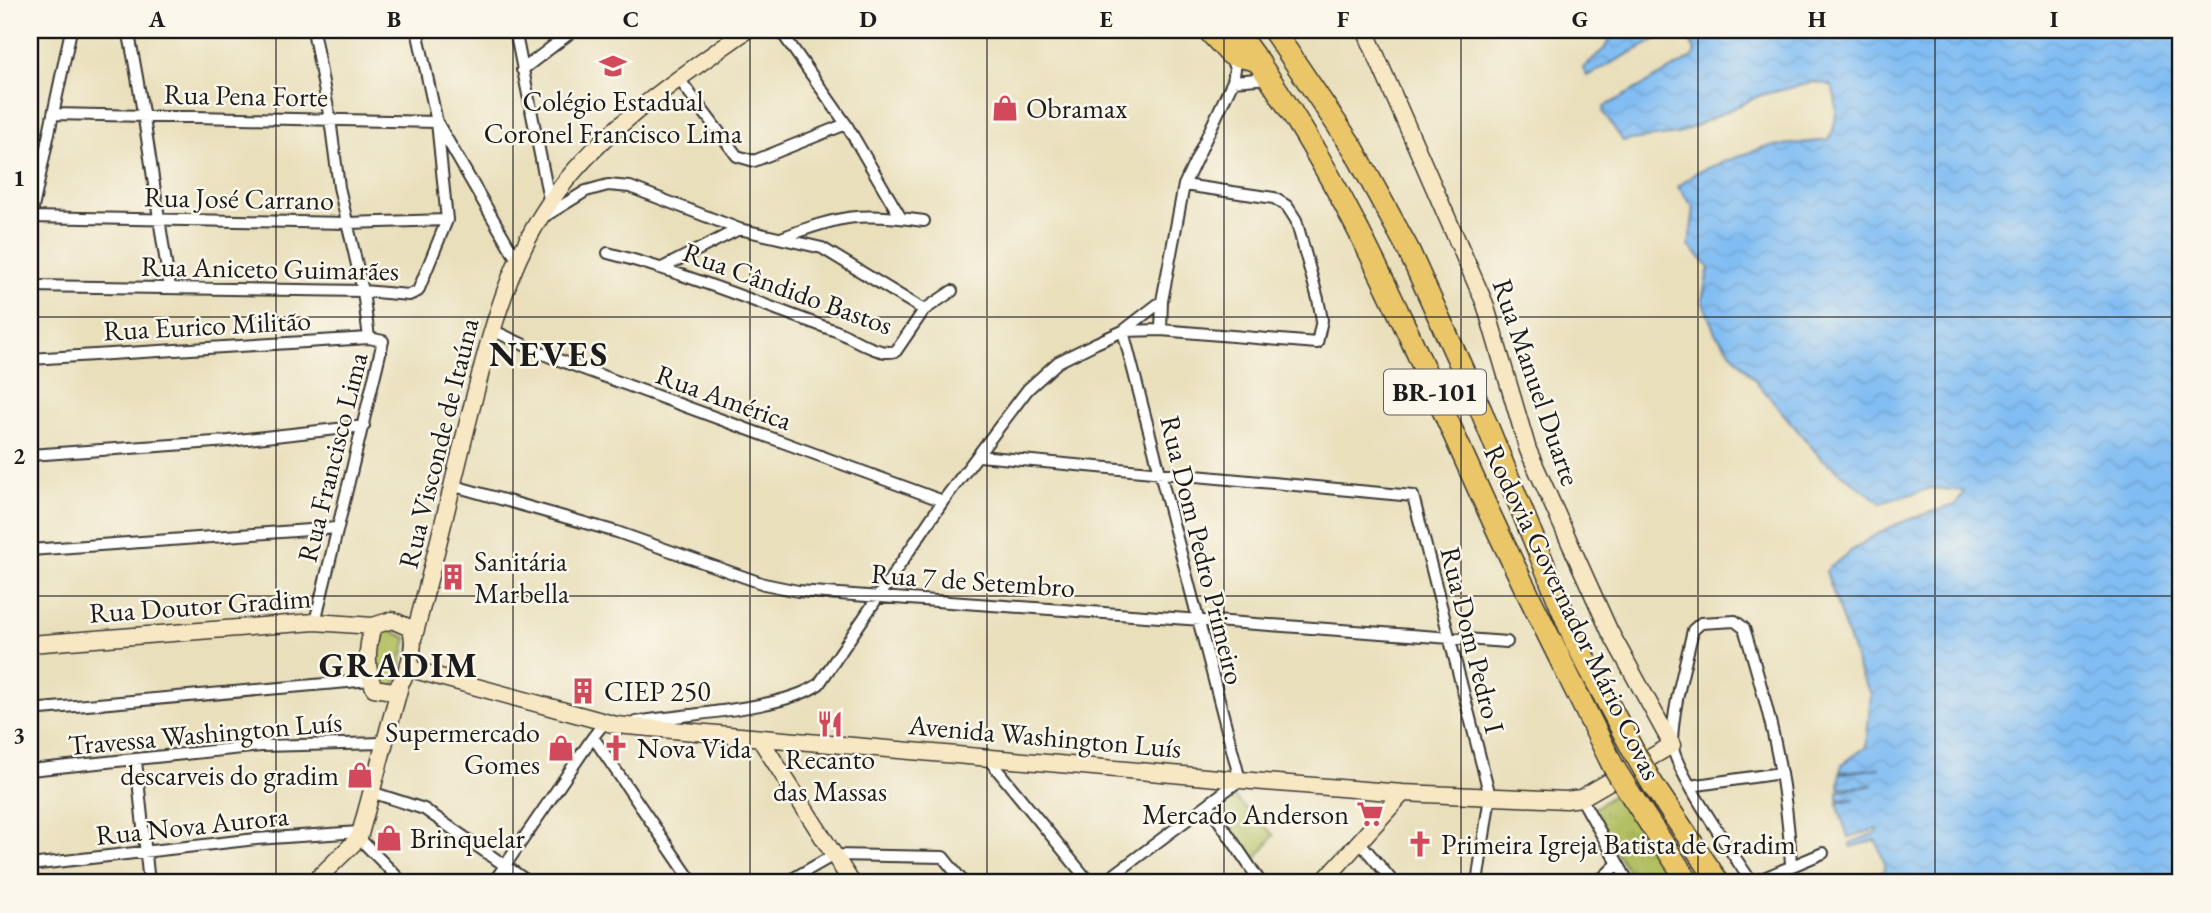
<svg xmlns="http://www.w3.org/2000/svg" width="2211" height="913" font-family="'EB Garamond',serif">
<defs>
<pattern id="grass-tufts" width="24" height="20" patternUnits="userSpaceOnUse" patternTransform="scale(1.75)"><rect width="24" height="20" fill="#b2bf62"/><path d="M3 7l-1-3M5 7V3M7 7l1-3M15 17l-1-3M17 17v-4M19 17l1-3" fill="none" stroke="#98a454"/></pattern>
<pattern id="water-waves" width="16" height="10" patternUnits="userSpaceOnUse" patternTransform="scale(1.75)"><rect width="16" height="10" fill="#81bdf3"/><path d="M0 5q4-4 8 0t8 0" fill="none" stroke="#6fa2d0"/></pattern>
</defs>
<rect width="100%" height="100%" fill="#fbf7ec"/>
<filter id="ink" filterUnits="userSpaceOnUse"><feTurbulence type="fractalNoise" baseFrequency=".0143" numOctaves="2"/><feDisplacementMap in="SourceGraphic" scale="14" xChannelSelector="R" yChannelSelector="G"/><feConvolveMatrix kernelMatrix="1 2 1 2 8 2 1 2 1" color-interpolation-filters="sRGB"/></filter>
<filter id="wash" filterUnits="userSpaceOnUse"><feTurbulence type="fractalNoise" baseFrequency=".00686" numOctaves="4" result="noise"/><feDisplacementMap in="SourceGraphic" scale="28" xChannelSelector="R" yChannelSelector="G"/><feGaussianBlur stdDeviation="1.57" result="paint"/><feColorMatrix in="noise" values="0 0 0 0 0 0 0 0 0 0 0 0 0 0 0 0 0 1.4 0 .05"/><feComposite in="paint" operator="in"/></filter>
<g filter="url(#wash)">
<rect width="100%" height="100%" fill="#e9dfbb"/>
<path fill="url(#grass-tufts)" stroke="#676e3f" stroke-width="2" d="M1616,793L1674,883H1635L1591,811Z"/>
<path fill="#b2bf62" stroke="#676e3f" stroke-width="2" d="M389,629L407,638L395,687L375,688L376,632Z
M1234,797L1274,835L1255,860L1218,811Z"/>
<path fill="url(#water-waves)" stroke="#4e6c88" stroke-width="2" d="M1613,30H1674L1587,76L1583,68L1605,48Z
M1685,30H2181V883H1856L1883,872L1885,864L1876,840L1851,847L1850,843L1878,832L1877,829L1848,837L1837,803L1856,799L1838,800V791L1874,785L1839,788L1840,774L1880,768L1840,772L1842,764L1866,747L1871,694L1861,676L1826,571C1870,533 1901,519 1956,505L1964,491L1932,488L1881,503L1821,458L1715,333L1702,300L1709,267L1689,246L1694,208L1678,187L1697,172L1764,147L1828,140C1837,126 1840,99 1830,85L1814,82L1761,95L1678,134L1623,141L1603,112L1604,107L1693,57L1695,51Z"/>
</g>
<g filter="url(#ink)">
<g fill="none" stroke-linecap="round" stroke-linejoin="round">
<g stroke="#3b3934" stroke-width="14">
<path id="street" d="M128,30C146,115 155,201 170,287
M313,30L330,119L339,187L363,291L369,338
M417,30L437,122L517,260
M515,30L550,204
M780,30L846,124L901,218
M522,70L574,30
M679,79L737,156L754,161L846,124
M1233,81L1269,78
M30,217L347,223L447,220
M542,218L586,191L608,185L630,187L739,229L822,248L924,310L896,351C879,357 852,337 836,331C760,304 686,273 608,253
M30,222L71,30
M781,238C841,215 860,212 924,221
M662,268L739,229
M30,286L363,291L409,295L418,291L447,220L437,122L54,114
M924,310L952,291
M492,330L548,356L943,501
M1161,330L1317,343L1322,320L1318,299L1296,220L1287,206L1274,198L1184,185
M30,359L369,338L383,341L315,622
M30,455L229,441L364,426
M979,456L1413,496L1490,796L1477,883
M451,485L617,532L764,584L798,591L1507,642
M30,550L337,528
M30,710L370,680
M636,722C683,714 783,710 819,684L943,501L1028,389L1058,362L1096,343L1123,331L1161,330L1162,301L1184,185L1233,81L1235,69L1230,54
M604,723L593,737L693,883
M986,756L1090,883
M136,761L149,883
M30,770L261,746L384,743
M1690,786L1781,773
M371,792L424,809L530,883
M1581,798L1629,883
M1209,806L1261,883
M359,838L403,883
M1358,840L1394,883
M30,865L256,839L359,832
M493,883L593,737
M785,883L834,855L943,857L964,883
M1103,883L1240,780L1123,331L1162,301
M1597,883L1617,864
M1752,883C1736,858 1672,768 1672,742C1673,705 1685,666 1693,630L1701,623L1735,621L1744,628C1769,709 1787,779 1791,864
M1752,883L1823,853"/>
</g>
<g stroke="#3b3934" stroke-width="19">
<path id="secondary" d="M414,636C435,561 452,485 471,410C494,321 513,240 575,170C623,115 688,72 747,30
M30,644L315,622L373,626L392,620L410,628C418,643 407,681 393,691L374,688C365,668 367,646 373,626
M407,668L616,725L1240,780L1403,793L1566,800L1581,798L1672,745L1609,630L1528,450L1485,304L1365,30
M760,739L852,883
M313,883L359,838L400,686
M1322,883L1403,793"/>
</g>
<g stroke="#3b3934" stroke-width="24">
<path id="highway" d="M1208,30L1230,54L1259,61
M1235,30C1345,175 1412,344 1487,508C1527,595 1571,680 1613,766
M1273,30L1353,148L1408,249L1480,408L1576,643L1635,754
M1653,785L1719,883
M1633,798L1689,883"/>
</g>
<use href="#street" stroke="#fff" stroke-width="10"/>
<use href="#secondary" stroke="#f7e8c3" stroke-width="16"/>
<use href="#highway" stroke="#eac669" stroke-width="21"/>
<g stroke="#3b3934" stroke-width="24" stroke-linecap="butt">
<path id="highway-bridge" d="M1635,754L1653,785
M1613,766L1633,798"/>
</g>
<use href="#highway-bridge" stroke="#eac669" stroke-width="21"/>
</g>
</g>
<path fill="none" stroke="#1c1c1c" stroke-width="2" stroke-opacity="0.55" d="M276,30V883M513,30V883M750,30V883M987,30V883M1224,30V883M1461,30V883M1698,30V883M1935,30V883M30,317H2181M30,596H2181"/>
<defs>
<g id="school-bare" transform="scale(2.1)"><path d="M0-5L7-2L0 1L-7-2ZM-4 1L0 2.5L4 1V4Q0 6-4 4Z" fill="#d1495b" stroke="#fbf7ec" stroke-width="2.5" paint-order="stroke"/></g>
<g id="shop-bare" transform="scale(2.1)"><path d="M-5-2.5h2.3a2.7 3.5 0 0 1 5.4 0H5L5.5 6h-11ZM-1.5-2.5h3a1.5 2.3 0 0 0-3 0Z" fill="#d1495b" stroke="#fbf7ec" stroke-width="2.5" paint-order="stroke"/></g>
<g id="building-bare" transform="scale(2.1)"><path d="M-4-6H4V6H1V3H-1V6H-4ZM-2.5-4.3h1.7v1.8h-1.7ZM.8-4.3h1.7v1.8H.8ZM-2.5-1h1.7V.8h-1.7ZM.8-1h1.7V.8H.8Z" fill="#d1495b" stroke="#fbf7ec" stroke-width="2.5" paint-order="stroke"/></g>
<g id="restaurant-bare" transform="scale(2.1)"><path d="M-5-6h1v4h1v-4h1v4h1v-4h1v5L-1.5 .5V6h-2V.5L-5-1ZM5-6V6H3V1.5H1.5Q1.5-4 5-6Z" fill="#d1495b" stroke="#fbf7ec" stroke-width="2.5" paint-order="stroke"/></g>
<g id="church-bare" transform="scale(2.1)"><path d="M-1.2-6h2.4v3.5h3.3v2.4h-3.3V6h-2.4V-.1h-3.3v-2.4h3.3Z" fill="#d1495b" stroke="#fbf7ec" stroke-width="2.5" paint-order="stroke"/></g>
<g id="supermarket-bare" transform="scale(2.1)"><path d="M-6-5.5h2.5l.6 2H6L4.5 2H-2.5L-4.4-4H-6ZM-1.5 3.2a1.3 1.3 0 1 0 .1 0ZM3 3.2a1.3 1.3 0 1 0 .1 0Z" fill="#d1495b" stroke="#fbf7ec" stroke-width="2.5" paint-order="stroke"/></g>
</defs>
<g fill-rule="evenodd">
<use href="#school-bare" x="613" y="66"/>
<use href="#shop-bare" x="1005" y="108"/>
<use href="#building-bare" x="453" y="577"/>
<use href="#building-bare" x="583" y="691"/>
<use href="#restaurant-bare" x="830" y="724"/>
<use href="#shop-bare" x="561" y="748"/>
<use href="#church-bare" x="616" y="748"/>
<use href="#shop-bare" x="360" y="775"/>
<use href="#supermarket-bare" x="1370" y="814"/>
<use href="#shop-bare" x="389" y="838"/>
<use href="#church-bare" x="1420" y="844"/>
</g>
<g text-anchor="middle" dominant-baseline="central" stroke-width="5" stroke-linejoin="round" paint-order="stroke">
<rect fill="#fbf7ec" stroke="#5f5e5a" stroke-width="2" x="1384" y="369.5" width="102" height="45" rx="5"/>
<g font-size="26" font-weight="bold" fill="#1c1c1c">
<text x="1435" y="392">BR-101</text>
</g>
<g font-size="28" fill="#1c1c1c" stroke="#fbf7ec">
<text transform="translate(246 95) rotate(1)">Rua Pena Forte</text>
<text transform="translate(239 198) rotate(1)">Rua José Carrano</text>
<text transform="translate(270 268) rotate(1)">Rua Aniceto Guimarães</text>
<text transform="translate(788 288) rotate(20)">Rua Cândido Bastos</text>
<text transform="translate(207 325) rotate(-3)">Rua Eurico Militão</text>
<text transform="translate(1537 382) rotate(71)">Rua Manuel Duarte</text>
<text transform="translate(724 397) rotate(20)">Rua América</text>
<text transform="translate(438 443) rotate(-76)">Rua Visconde de Itaúna</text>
<text transform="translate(332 457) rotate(-76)">Rua Francisco Lima</text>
<text transform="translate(1203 550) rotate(76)">Rua Dom Pedro Primeiro</text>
<text transform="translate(973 580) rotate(4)">Rua 7 de Setembro</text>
<text transform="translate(200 605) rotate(-4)">Rua Doutor Gradim</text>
<text transform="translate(1573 612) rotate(64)">Rodovia Governador Mário Covas</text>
<text transform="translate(1473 640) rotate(76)">Rua Dom Pedro I</text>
<text transform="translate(205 733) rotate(-5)">Travessa Washington Luís</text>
<text transform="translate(1045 736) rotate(5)">Avenida Washington Luís</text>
<text transform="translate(192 825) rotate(-6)">Rua Nova Aurora</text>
</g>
<g font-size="28" fill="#1c1c1c" stroke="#fbf7ec" text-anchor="start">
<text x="613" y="101" text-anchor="middle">Colégio Estadual<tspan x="613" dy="32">Coronel Francisco Lima</tspan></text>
<text x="1026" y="108">Obramax</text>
<text x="474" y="561">Sanitária<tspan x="474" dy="32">Marbella</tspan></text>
<text x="604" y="691">CIEP 250</text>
<text x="540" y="732" text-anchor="end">Supermercado<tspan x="540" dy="32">Gomes</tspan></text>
<text x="637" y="748">Nova Vida</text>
<text x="830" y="759" text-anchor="middle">Recanto<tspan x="830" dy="32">das Massas</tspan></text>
<text x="339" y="775" text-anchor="end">descarveis do gradim</text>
<text x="1349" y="814" text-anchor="end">Mercado Anderson</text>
<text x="410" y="838">Brinquelar</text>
<text x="1441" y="844">Primeira Igreja Batista de Gradim</text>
</g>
<g font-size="35" font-weight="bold" letter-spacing="2" fill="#1c1c1c" stroke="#fbf7ec">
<text x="549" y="353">NEVES</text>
<text x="399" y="664">GRADIM</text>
</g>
</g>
<rect width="2211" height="913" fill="none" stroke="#fbf7ec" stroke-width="77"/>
<rect x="38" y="38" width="2134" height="836" fill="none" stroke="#1c1c1c" stroke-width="2.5"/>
<g font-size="23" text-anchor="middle" font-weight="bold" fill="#1c1c1c">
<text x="157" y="27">A</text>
<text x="394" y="27">B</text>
<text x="631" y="27">C</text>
<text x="868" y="27">D</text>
<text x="1106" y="27">E</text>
<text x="1343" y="27">F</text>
<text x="1580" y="27">G</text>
<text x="1817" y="27">H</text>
<text x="2054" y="27">I</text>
<text x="19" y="186">1</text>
<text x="19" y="464">2</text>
<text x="19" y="743">3</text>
</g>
</svg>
